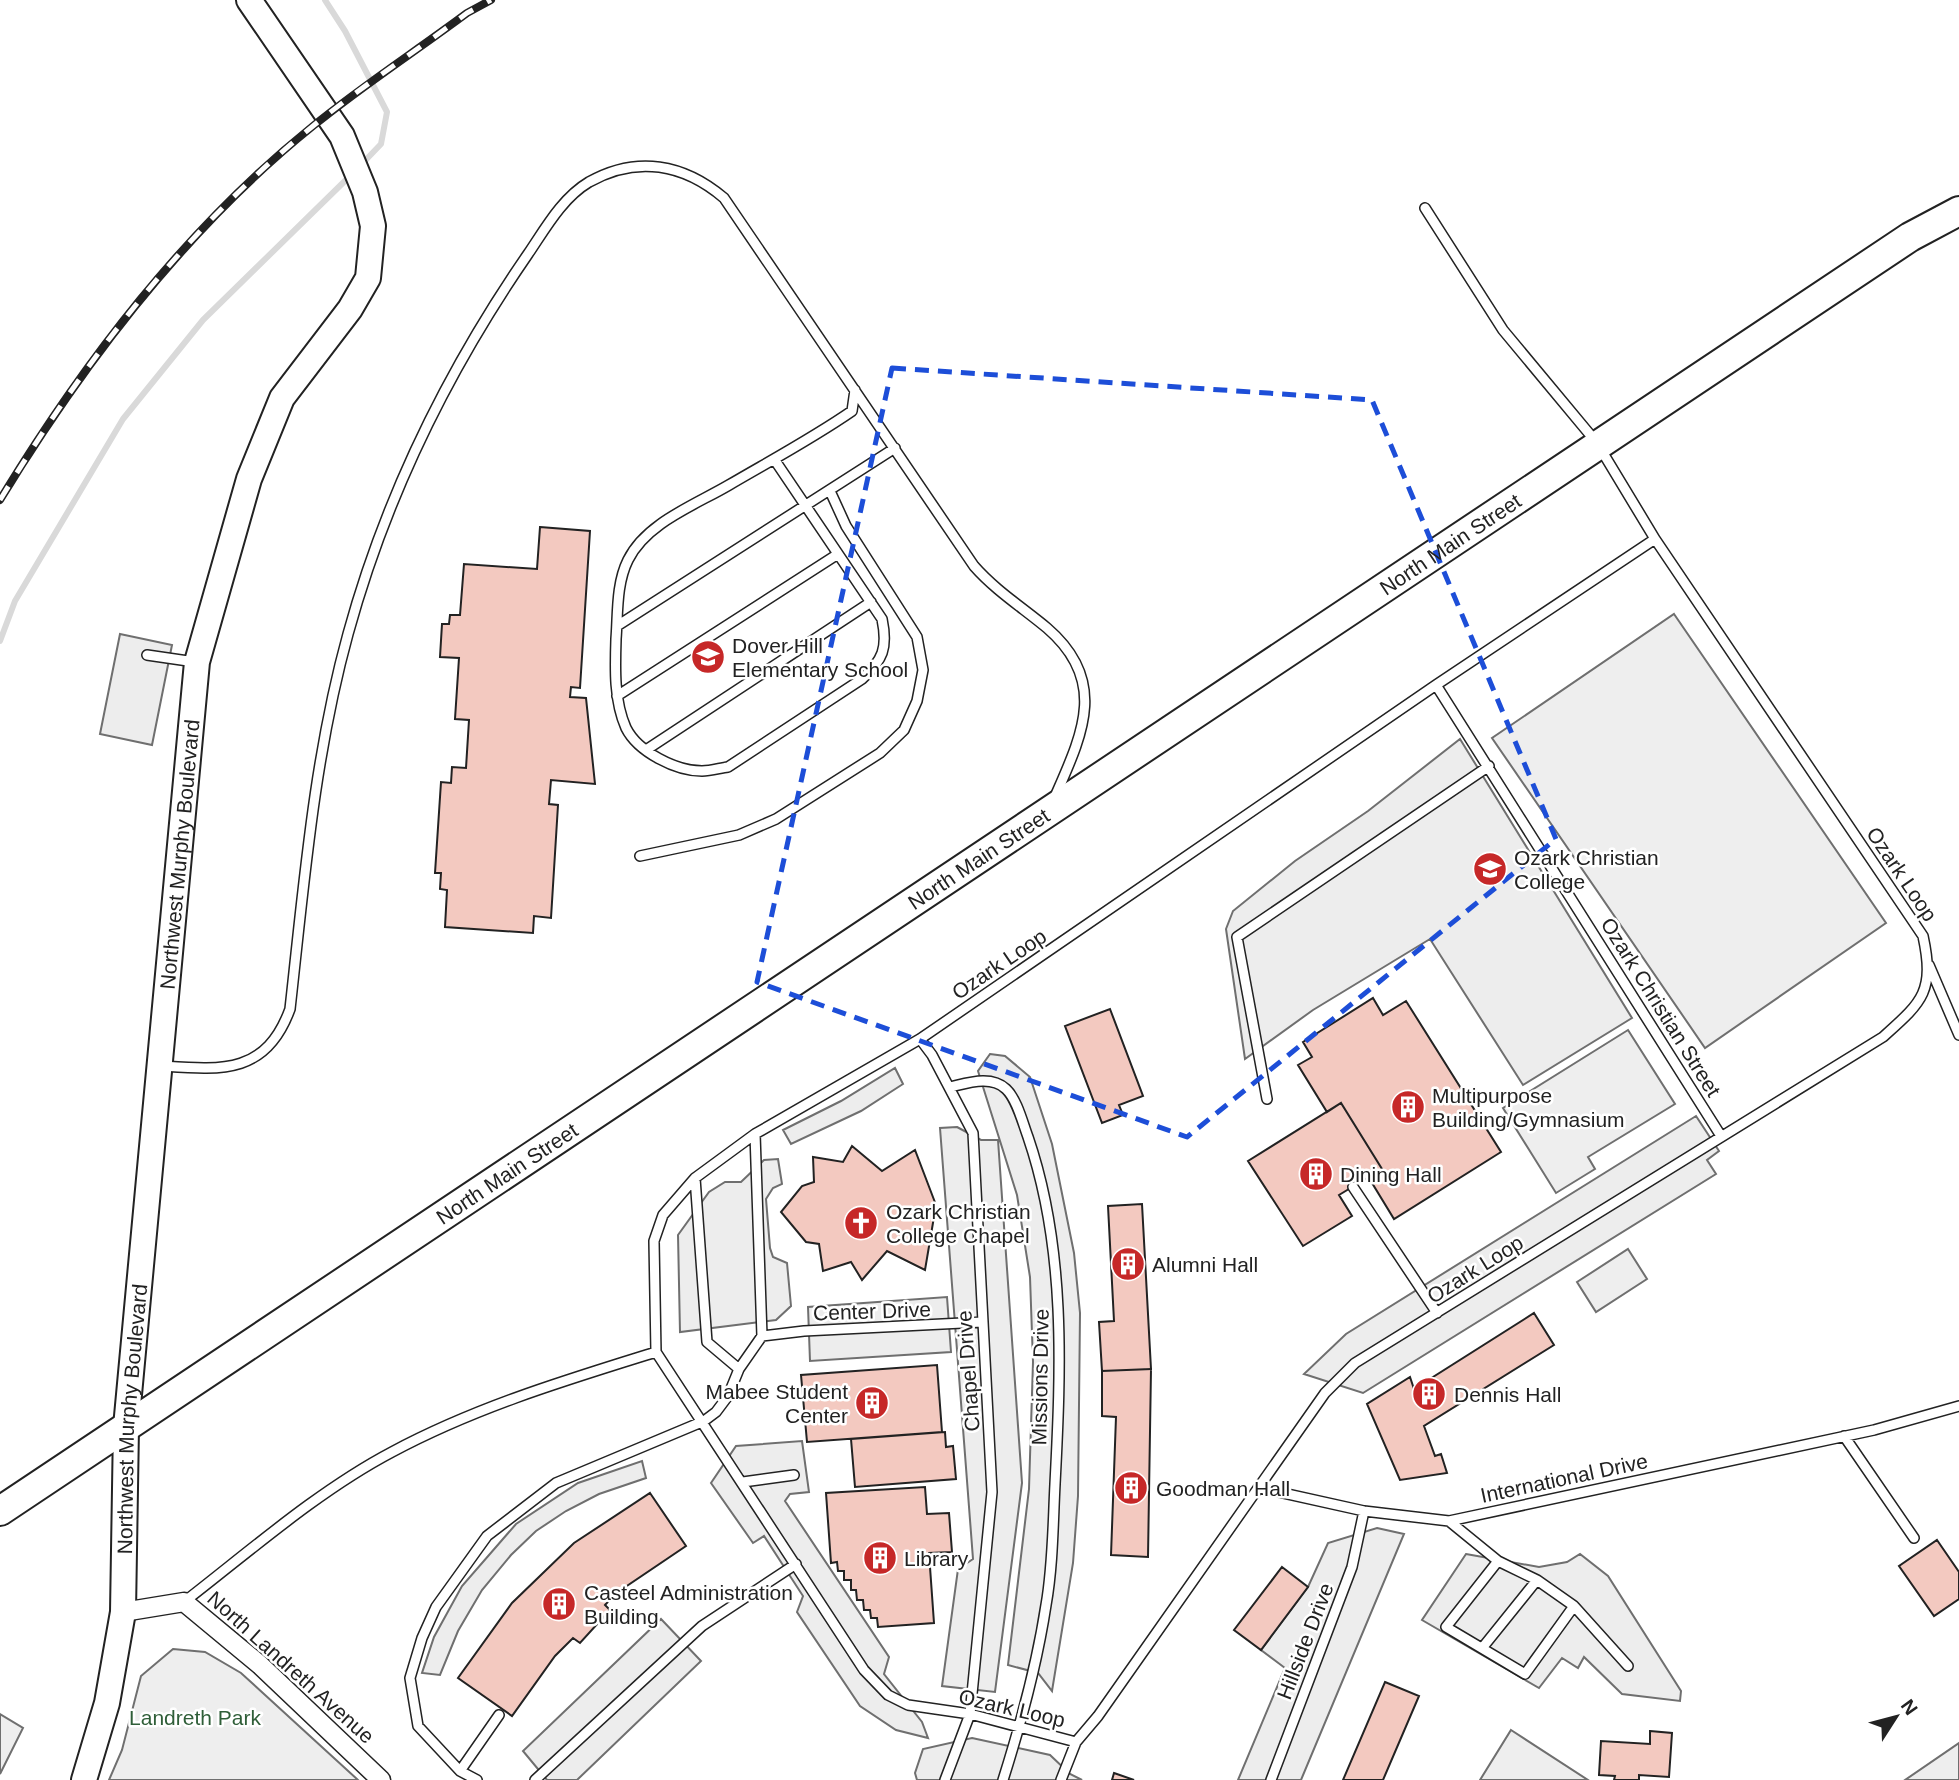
<svg xmlns="http://www.w3.org/2000/svg" width="1959" height="1780" font-family="Arial,sans-serif">
<rect width="100%" height="100%" fill="#fff"/>
<path fill="#eee" stroke="#6f6f6f" stroke-width="2" d="M1674,614L1886,923L1705,1048L1492,738Z
M1628,1030L1675,1104L1588,1157L1595,1169L1556,1193L1503,1108Z
M1628,1249L1647,1279L1596,1312L1577,1282Z
M173,1649L205,1652L241,1673L358,1780H109L122,1750L141,1676Z
M0,1714L23,1728L0,1774Z
M1511,1730L1588,1780H1480Z
M1959,1743V1780H1905Z"/>
<path fill="#ededed" stroke="#6f6f6f" stroke-width="2" d="M120,634L172,645L152,745L100,734Z
M1460,739L1632,1018L1523,1085L1430,939L1313,1010L1245,1059L1226,929L1233,911L1295,861L1368,811Z
M990,1054L1005,1056L1030,1077L1052,1144L1074,1253L1080,1313L1078,1496L1073,1563L1052,1691L1038,1673L1008,1665L1029,1489L1033,1362L1030,1277L1017,1195L978,1071Z
M895,1068L903,1084L861,1111L791,1144L783,1130L841,1101Z
M1696,1116L1719,1151L1707,1160L1716,1174L1363,1393L1304,1374L1346,1334Z
M957,1127L981,1140H998L1022,1483L995,1692L942,1686L958,1569L973,1559L940,1128Z
M778,1159L782,1184L773,1188L766,1199L770,1248L773,1257L787,1263L791,1306L776,1320L680,1332L678,1235L709,1192L725,1182H741L764,1160Z
M947,1297L951,1352L810,1361L808,1307Z
M802,1441L809,1492L790,1494L785,1501L889,1657L884,1674L922,1722L928,1738L896,1730L860,1706L797,1612L803,1596L764,1536L753,1543L711,1483L736,1446Z
M642,1461L646,1478L599,1494L566,1511L536,1531L511,1555L482,1590L458,1631L440,1675L422,1673L434,1637L462,1586L516,1524L578,1483Z
M1377,1528L1404,1534L1301,1780H1238L1285,1668L1261,1650L1308,1587L1328,1543Z
M1466,1554L1539,1567L1567,1562L1580,1554L1608,1576L1681,1691L1680,1701L1622,1694L1584,1657L1578,1668L1562,1658L1539,1688L1422,1620Z
M661,1619L701,1661L577,1780H547L523,1751Z
M972,1738L1050,1755L1070,1774L1082,1780H917L915,1773L923,1749Z"/>
<g fill="none" stroke-linecap="round" stroke-linejoin="round">
<path stroke="#d9d9d9" stroke-width="6" d="M325,0L345,31L387,112L381,144L359,167
M0,641L15,601L123,419L203,320L352,174"/>
</g>
<path fill="#f3c9c0" stroke="#222" stroke-width="2" d="M540,527L590,531L580,688L571,687L570,697L586,698L595,784L551,780L549,804L558,805L551,918L534,916L533,933L445,927L447,890L440,889L441,873H435L441,782L451,783L452,767L466,768L469,720L455,719L459,658L440,657L442,624H449L450,615H460L464,564L537,569Z
M1373,998L1383,1015L1406,1001L1501,1152L1394,1219L1369,1178L1382,1169L1341,1103L1327,1112L1298,1065L1312,1057L1303,1042Z
M1110,1009L1143,1096L1119,1105L1123,1115L1102,1123L1065,1026Z
M1341,1103L1382,1169L1339,1195L1352,1216L1303,1246L1248,1161Z
M852,1146L882,1171L915,1150L936,1205L925,1270L887,1251L862,1280L851,1262L823,1271L819,1244L806,1242L781,1212L802,1186L814,1182L813,1157L843,1162Z
M1142,1204L1151,1369L1102,1371L1099,1322L1114,1321L1108,1206Z
M1534,1313L1554,1345L1424,1426L1435,1456L1441,1454L1447,1473L1400,1480L1367,1404L1410,1377L1414,1389Z
M937,1365L942,1432L807,1442L801,1375Z
M1151,1369L1148,1557L1111,1555L1116,1417L1102,1416V1371Z
M945,1432L946,1447L953,1446L956,1479L855,1487L851,1439Z
M925,1487L927,1514L949,1513L952,1552L929,1553L934,1623L878,1627L877,1618H871L870,1610H864L863,1600H857L856,1590H851V1580H844V1571H838L837,1562L831,1563L826,1493Z
M650,1493L686,1546L615,1594L605,1605L610,1610L580,1643L573,1638L555,1656L512,1716L458,1678L512,1603L574,1543Z
M1937,1540L1959,1572V1599L1934,1616L1899,1566Z
M1282,1567L1308,1587L1261,1650L1234,1630Z
M1385,1682L1419,1696L1383,1780H1343Z
M1650,1731L1672,1733L1669,1777L1639,1775V1780H1614L1615,1776L1599,1775L1601,1741L1650,1744Z
M1114,1773L1134,1780H1112Z"/>
<g fill="none" stroke-linecap="round" stroke-linejoin="round">
<g stroke="#222" stroke-width="12">
<path id="lane" d="M1425,208L1503,330L1597,443L1655,539
M774,459L882,619C888,648 883,660 862,679L728,767C720,768 711,771 702,771C676,771 638,752 626,728C614,701 615,669 616,639C618,614 616,584 628,560C646,523 695,505 729,485C770,461 813,438 852,411L855,390
M1655,539L1923,936C1935,992 1922,1002 1883,1037L1355,1363L1325,1393L1098,1716L1076,1742L970,1714L908,1705L888,1695L864,1670L656,1352L654,1241L663,1215L695,1178L755,1134L920,1039L1436,685Z
M617,626L895,448
M147,655L195,662
M1436,685L1721,1136
M617,696L838,554
M646,750L871,602
M640,856L739,835L776,819L880,753L904,730L917,701L923,670L917,637L846,526L830,491
M1929,965L1959,1035
M920,1039L932,1055L973,1133L992,1492L970,1714L945,1780
M161,1066C221,1070 266,1075 290,1009C304,884 314,757 348,634C385,499 448,370 528,254C545,229 562,198 589,182C637,155 684,164 724,198L974,566C995,590 1023,608 1047,628C1110,682 1081,737 1054,799
M950,1087C968,1083 991,1075 1006,1089C1017,1099 1023,1124 1028,1137C1066,1248 1061,1368 1055,1484C1053,1523 1053,1566 1046,1605C1037,1664 1021,1723 1003,1780
M1267,1099L1237,937L1489,766
M695,1178L707,1342L739,1369
M1353,1187L1437,1313
M762,1336L804,1331L982,1322
M1844,1436L1914,1538
M743,1482L794,1475
M1260,1488L1364,1511L1449,1521L1874,1430L1959,1406
M1449,1521L1498,1561L1537,1580L1574,1606L1525,1674L1446,1627L1498,1561
M184,1602C250,1551 318,1491 392,1452C476,1407 566,1380 656,1352
M1574,1606L1628,1666
M1483,1647L1537,1580
M460,1771L499,1715
M477,1780L460,1771L418,1726L410,1678L422,1638L436,1607L487,1536L556,1483L704,1421L716,1412L728,1396L739,1369L762,1336L755,1134
M535,1780L702,1626L796,1564
M1061,1780L1076,1742
M1271,1780L1352,1567L1364,1511"/>
</g>
<g stroke="#222" stroke-width="21">
<path id="street" d="M123,1612L184,1602L260,1665L381,1780"/>
</g>
<g stroke="#222" stroke-width="28">
<g id="secondary">
<path id="s1" d="M84,1780L107,1703L123,1612L126,1427L197,662L249,479L282,398L350,309L368,278L373,226L365,192L342,136L249,0"/>
</g>
</g>
<g stroke="#222" stroke-width="32">
<g id="primary">
<path id="s2" d="M0,1511L1910,237L1959,211"/>
</g>
</g>
<use href="#lane" stroke="#fff" stroke-width="9"/>
<use href="#street" stroke="#fff" stroke-width="18"/>
<use href="#secondary" stroke="#fff" stroke-width="24"/>
<use href="#primary" stroke="#fff" stroke-width="28"/>
<g stroke="#222" stroke-width="8">
<path id="rail" d="M0,500C84,362 185,229 313,126C362,86 416,51 467,13L491,0"/>
</g>
<use href="#rail" stroke="#fff" stroke-width="5" stroke-dasharray="16" stroke-linecap="butt"/>
</g>
<path fill="none" stroke="#1d4ed8" stroke-width="5" stroke-dasharray="14 9" stroke-linejoin="round" d="M892,368L1372,400L1556,839L1187,1137L757,982Z"/>
<defs>
<g id="school-disc" transform="scale(1.75)"><circle r="9.5" fill="#c62828" stroke="#fff"/><path d="M0-5L7-2L0 1L-7-2ZM-4 1L0 2.5L4 1V4Q0 6-4 4Z" fill="#fff"/></g>
<g id="university-disc" transform="scale(1.75)"><circle r="9.5" fill="#c62828" stroke="#fff"/><path d="M0-5L7-2L0 1L-7-2ZM-4 1L0 2.5L4 1V4Q0 6-4 4Z" fill="#fff"/></g>
<g id="building-disc" transform="scale(1.75)"><circle r="9.5" fill="#c62828" stroke="#fff"/><path d="M-4-6H4V6H1V3H-1V6H-4ZM-2.5-4.3h1.7v1.8h-1.7ZM.8-4.3h1.7v1.8H.8ZM-2.5-1h1.7V.8h-1.7ZM.8-1h1.7V.8H.8Z" fill="#fff"/></g>
<g id="church-disc" transform="scale(1.75)"><circle r="9.5" fill="#c62828" stroke="#fff"/><path d="M-1.2-6h2.4v3.5h3.3v2.4h-3.3V6h-2.4V-.1h-3.3v-2.4h3.3Z" fill="#fff"/></g>
</defs>
<g fill-rule="evenodd">
<use href="#school-disc" x="708" y="657"/>
<use href="#university-disc" x="1490" y="869"/>
<use href="#building-disc" x="1408" y="1107"/>
<use href="#building-disc" x="1316" y="1174"/>
<use href="#church-disc" x="861" y="1223"/>
<use href="#building-disc" x="1128" y="1264"/>
<use href="#building-disc" x="1429" y="1394"/>
<use href="#building-disc" x="872" y="1403"/>
<use href="#building-disc" x="1131" y="1488"/>
<use href="#building-disc" x="880" y="1558"/>
<use href="#building-disc" x="559" y="1604"/>
</g>
<g text-anchor="middle" dominant-baseline="central" stroke-width="5" stroke-linejoin="round" paint-order="stroke">
<g font-size="21" fill="#222" stroke="#fff">
<text stroke="none"><textPath href="#s2" startOffset="1743">North Main Street</textPath></text>
<text stroke="none"><textPath href="#s1" startOffset="933">Northwest Murphy Boulevard</textPath></text>
<text stroke="none"><textPath href="#s2" startOffset="1176">North Main Street</textPath></text>
<text transform="translate(1902 874) rotate(56)">Ozark Loop</text>
<text transform="translate(999 964) rotate(-34)">Ozark Loop</text>
<text transform="translate(1661 1007) rotate(58)">Ozark Christian Street</text>
<text stroke="none"><textPath href="#s2" startOffset="609">North Main Street</textPath></text>
<text transform="translate(1475 1269) rotate(-32)">Ozark Loop</text>
<text transform="translate(872 1311) rotate(-2)">Center Drive</text>
<text transform="translate(968 1371) rotate(-94)">Chapel Drive</text>
<text transform="translate(1040 1377) rotate(-89)">Missions Drive</text>
<text stroke="none"><textPath href="#s1" startOffset="366">Northwest Murphy Boulevard</textPath></text>
<text transform="translate(1564 1478) rotate(-12)">International Drive</text>
<text transform="translate(1305 1641) rotate(-69)">Hillside Drive</text>
<text transform="translate(291 1667) rotate(42)">North Landreth Avenue</text>
<text transform="translate(1012 1708) rotate(13)">Ozark Loop</text>
</g>
<g font-size="21" fill="#222" stroke="#fff" text-anchor="start">
<text x="732" y="645">Dover Hill<tspan x="732" dy="24">Elementary School</tspan></text>
<text x="1514" y="857">Ozark Christian<tspan x="1514" dy="24">College</tspan></text>
<text x="1432" y="1095">Multipurpose<tspan x="1432" dy="24">Building/Gymnasium</tspan></text>
<text x="1340" y="1174">Dining Hall</text>
<text x="886" y="1211">Ozark Christian<tspan x="886" dy="24">College Chapel</tspan></text>
<text x="1152" y="1264">Alumni Hall</text>
<text x="848" y="1391" text-anchor="end">Mabee Student<tspan x="848" dy="24">Center</tspan></text>
<text x="1454" y="1394">Dennis Hall</text>
<text x="1156" y="1488">Goodman Hall</text>
<text x="904" y="1558">Library</text>
<text x="584" y="1592">Casteel Administration<tspan x="584" dy="24">Building</tspan></text>
</g>
<g font-size="21" fill="#2f5e38" stroke="#fff">
<text x="195" y="1717">Landreth Park</text>
</g>
</g>
<g transform="translate(1896 1717) rotate(54)" stroke="#ffffff" stroke-width="5" paint-order="stroke">
<path d="M0-5L12 26L0 18L-12 26Z" fill="#222222"/>
<text y="-10" font-size="19" font-weight="bold" text-anchor="middle" fill="#222222">N</text>
</g>
</svg>
